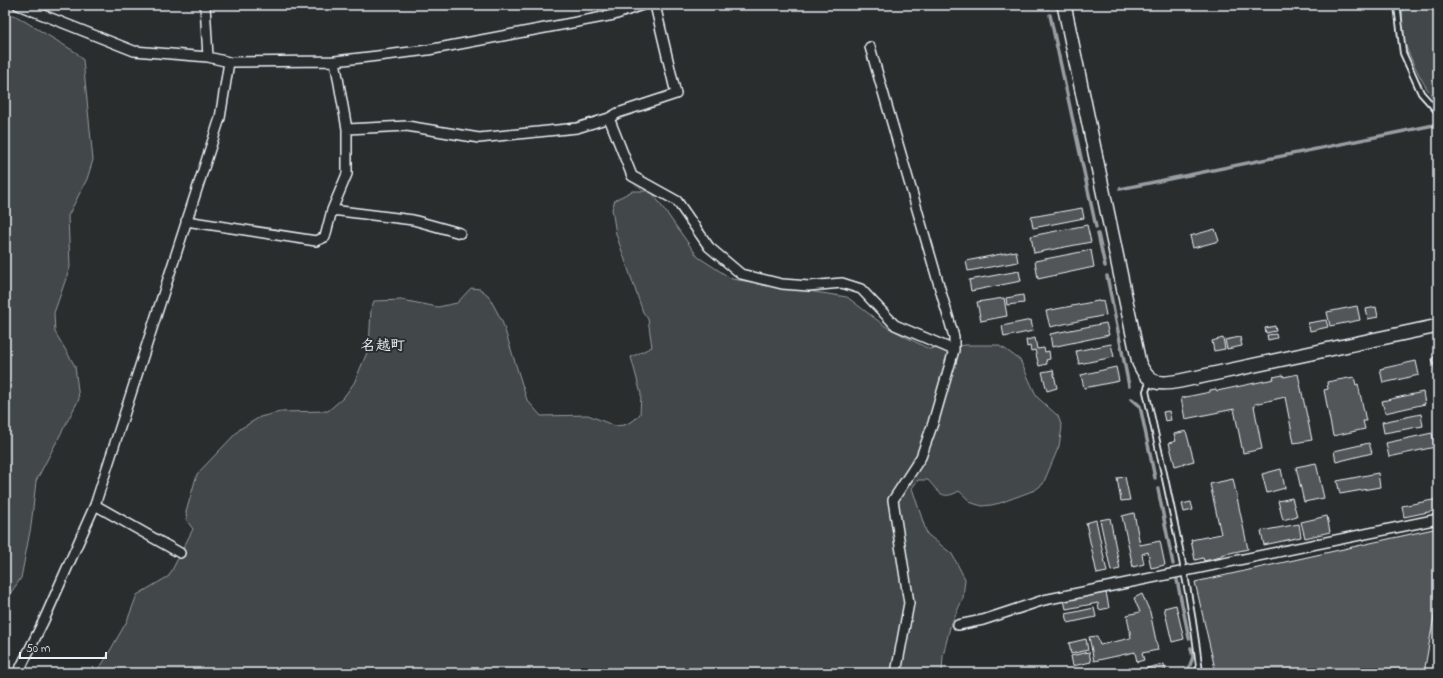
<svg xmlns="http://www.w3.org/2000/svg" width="1443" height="678" font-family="'Indie Flower','Klee One',sans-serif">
<rect width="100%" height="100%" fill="#2a2d2e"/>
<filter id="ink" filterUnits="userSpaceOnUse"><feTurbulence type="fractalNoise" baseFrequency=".025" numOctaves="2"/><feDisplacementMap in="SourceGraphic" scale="8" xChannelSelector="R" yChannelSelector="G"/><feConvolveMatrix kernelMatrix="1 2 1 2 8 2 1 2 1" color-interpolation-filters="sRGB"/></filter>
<g filter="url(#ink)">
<path fill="#424648" stroke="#959ca0" d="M1403,5H1438V105C1425,88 1406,53 1402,33C1401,24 1403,14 1403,5Z
M5,13L16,16L77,53L83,60L93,160L87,179L68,216L70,267L54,313L55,332L75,366L79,399L36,481L31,526L21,578L5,601Z
M632,191H651L698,257L732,279L847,297L885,326L929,349L966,345H997L1005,349L1020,360L1037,397L1058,416L1062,427L1059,446L1043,484L1035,490L1000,503L991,505L982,506L972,503L959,491C942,501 939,492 928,480H918L912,488L927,534L952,554L965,579L963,598L950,627L943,656L942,673H94L103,663L127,621L137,595L169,576L193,529L187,521L186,512L197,474L240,429L260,417L280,412L328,411L343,398L354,383L369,348L371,309L374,301L402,300L438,307L457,303L471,288L480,289L488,295L502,321L527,400L541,416L588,415L615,426L624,425L633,421L640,414L641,394L631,357L652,347L648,319L643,312L616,234L612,209L615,200Z"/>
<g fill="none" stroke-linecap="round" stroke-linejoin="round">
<path stroke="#989fa3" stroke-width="3.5" d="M1048,5V8
M1050,15L1096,227
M1120,189L1434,125L1438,126
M1098,234L1105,266
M1107,276L1129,386
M1132,399L1140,406L1155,478
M1158,489L1173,564
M1177,580L1189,638
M1187,673L1193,657L1191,648"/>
</g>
<path fill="#535759" stroke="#e8f1f8" d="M1082,208L1084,218L1033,228L1031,217Z
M1087,225L1091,242L1034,253L1031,236Z
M1215,229L1219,241L1193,248L1190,236Z
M1091,250L1094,267L1038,279L1035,261Z
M1016,251L1018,262L968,271L966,261Z
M1019,271L1021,281L971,291L969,280Z
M1023,295L1024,303L1007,305L1006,298Z
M1004,298L1007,316L981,321L977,302Z
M1103,300L1106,315L1050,327L1046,311Z
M1357,306L1360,320L1330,326L1327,312Z
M1376,307L1378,317L1368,319L1366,309Z
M1031,320L1033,331L1004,337L1002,326Z
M1326,320L1328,327L1310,331L1308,323Z
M1106,323L1109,335L1052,347L1050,334Z
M1275,326L1276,331L1266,333L1265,328Z
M1276,334L1277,338L1268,340L1267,335Z
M1240,337L1242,346L1227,349L1225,340Z
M1035,338L1037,349L1044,348L1045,352L1049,351L1050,359L1046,360L1047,364L1039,366L1035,350L1031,351L1030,346L1027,347L1026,340Z
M1223,338L1225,349L1214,351L1212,341Z
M1111,344L1114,357L1079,364L1076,351Z
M1438,356V370H1435L1432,358Z
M1416,361L1419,375L1383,383L1380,369Z
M1116,367L1119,381L1084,388L1081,375Z
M1053,370L1057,388L1047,391L1042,372Z
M1298,374L1312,440L1294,443L1285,397L1255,404V406H1254L1262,449L1243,453L1234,409L1185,419L1181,398L1210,392V390L1216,389L1217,391L1274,379L1273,377L1283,375L1284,377Z
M1354,377L1356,385L1358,384L1366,421H1363L1365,429L1333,436L1324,390L1328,389L1327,382Z
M1423,392L1425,404L1385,413L1382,401Z
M1169,411L1171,420L1165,421L1163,412Z
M1421,414L1423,426L1384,433L1382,422Z
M1186,431L1194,461L1175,466L1169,443L1176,441L1174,434Z
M1432,433L1435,447L1389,457L1386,443Z
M1369,443L1372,453L1336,462L1334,451Z
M1316,463L1324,498L1304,502L1296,467Z
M1281,469L1285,488L1267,493L1262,474Z
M1378,473L1380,487L1340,494L1337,481Z
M1125,477L1130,500L1121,501L1117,478Z
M1233,479L1248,549L1221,555V557L1204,561L1203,558L1195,560L1191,540L1221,534L1210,484Z
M1292,498L1297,516L1283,520L1278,501Z
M1438,499V510L1404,517L1402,506Z
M1191,502L1193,510L1184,512L1182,504Z
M1134,513L1140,545L1160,541L1165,565L1151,568L1148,552L1142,554L1144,564L1133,567L1122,516Z
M1327,516L1330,532L1305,538L1301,522Z
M1110,518L1120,569L1111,571L1100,520Z
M1096,520L1107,572L1097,574L1086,523Z
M1299,524L1301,537L1264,545L1261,531Z
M1438,528V594L1424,673H1216L1195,582Z
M1106,592L1109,608L1099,610L1098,603L1066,609L1064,600Z
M1142,594L1150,612L1158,650L1142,653L1144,660L1137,662L1135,652L1094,661L1089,637L1097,636L1100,645L1131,638L1127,615L1140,612L1134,598Z
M1176,605L1184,639L1172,642L1164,608Z
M1094,608L1096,617L1068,623L1066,614Z
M1086,639L1088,650L1071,654L1069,643Z
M1089,652L1091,662L1073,666L1071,656Z
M1164,664L1166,673H1148L1147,668Z"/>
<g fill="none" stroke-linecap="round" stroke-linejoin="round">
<g stroke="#e8f1f8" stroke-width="8">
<path id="lane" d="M1397,5L1403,53L1421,93L1438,112
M1150,381L1146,391C1166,485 1189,578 1200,673"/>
</g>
<g stroke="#e8f1f8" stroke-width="12">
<path id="street" d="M18,5L134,51L208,57L229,62L335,61L428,50L614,15L642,5
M205,5L208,57
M870,47L954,337V350L933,423L921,457L893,500L909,603L896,673
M609,118L632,176L677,201L709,247L741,274L782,284L809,286L842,283L861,289L895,325L954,350
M347,129L407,126L479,138L577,128L609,118L618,113L676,94L655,5
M332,210L413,220L460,233
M186,221L316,241L325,237L332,210L347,174V129L335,61
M95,505L180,553
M958,625L983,620L1044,600L1438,519
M18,673L44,620L95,505L220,118L229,62"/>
</g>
<g stroke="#e8f1f8" stroke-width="16">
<path id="secondary" d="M1064,5L1139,363C1149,385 1159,385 1180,381L1438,326"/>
</g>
<use href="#lane" stroke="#2a2d2e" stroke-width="4.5"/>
<use href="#street" stroke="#2a2d2e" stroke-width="9"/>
<use href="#secondary" stroke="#2a2d2e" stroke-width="13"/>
</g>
</g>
<g text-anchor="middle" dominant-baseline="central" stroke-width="4" stroke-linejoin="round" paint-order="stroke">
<g font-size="15" font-weight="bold" fill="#e8f1f8" stroke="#2a2d2e">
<text x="383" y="346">名越町</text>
</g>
</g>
<rect width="1443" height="678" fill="none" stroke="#2a2d2e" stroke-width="20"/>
<rect x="10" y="10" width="1423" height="658" fill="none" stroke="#e8f1f8" stroke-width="1.5" filter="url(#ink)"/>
<path d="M20 652v6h86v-6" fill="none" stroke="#e8f1f8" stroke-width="2"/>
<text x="26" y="652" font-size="12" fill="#e8f1f8" stroke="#2a2d2e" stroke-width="3" paint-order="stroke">50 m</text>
</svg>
